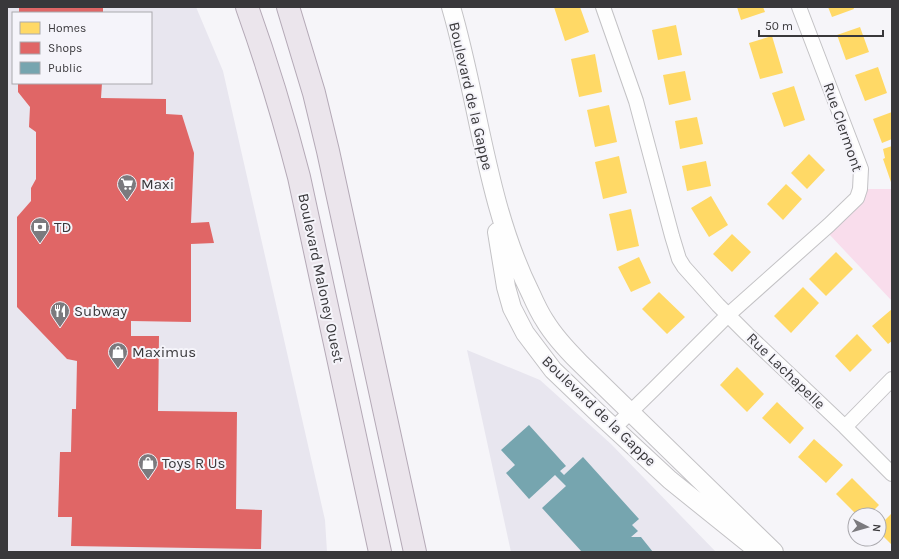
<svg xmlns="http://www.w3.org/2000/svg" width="899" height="559" font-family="Karla,sans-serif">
<rect width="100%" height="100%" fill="#f6f5f9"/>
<path fill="#e8e6ef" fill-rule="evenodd" d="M7,7H196L223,71L325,520L327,552H7ZM13,13H151V83H13Z
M467,350L540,380L611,444L716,552H511Z"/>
<path fill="#f9ddec" d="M868,189H892V301L829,234L864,198Z"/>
<path fill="#ffd966" d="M554,7H580L589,32L565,41Z
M737,7H763L765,12L741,20Z
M828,7H853L854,9L832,17Z
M676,25L682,55L658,60L652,30Z
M860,27L869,52L846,60L837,35Z
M772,36L783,73L760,79L749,43Z
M595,54L602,92L579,97L571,59Z
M878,67L887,93L865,101L855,75Z
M685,71L691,100L669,105L663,75Z
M794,86L805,120L784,127L772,93Z
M609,105L617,142L595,147L587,110Z
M892,112V139L882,143L873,119Z
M697,117L703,144L680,149L675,121Z
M892,146V185L883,159L885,158L883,149Z
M809,154L825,170L807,189L791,173Z
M619,156L627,193L603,199L595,162Z
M706,161L711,186L687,191L682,166Z
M786,184L802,199L783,220L767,204Z
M711,196L728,225L709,237L691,208Z
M631,209L639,246L617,251L609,214Z
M732,234L751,252L732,272L713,254Z
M836,252L853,269L826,296L809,279Z
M639,257L651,283L631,292L618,267Z
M803,287L819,303L791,333L774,316Z
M659,292L685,317L667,334L642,309Z
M892,309V341L888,344L872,326Z
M857,334L872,350L850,372L835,356Z
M737,367L764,394L747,412L720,385Z
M777,402L804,428L790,444L762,418Z
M814,439L843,465L826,483L798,457Z
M852,478L879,505L869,515H857L836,494Z
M891,514L892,515V545L879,532V526Z"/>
<path fill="#e06666" d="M19,7H103V13H19Z
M18,83H102L101,98L166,99V114L182,115L194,153L191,223L209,222L214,243L191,244V322L131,321V336H159L158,411L237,412L236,509L262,510L261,549L71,546L72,517H58L60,452H71L72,409H76L77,361L67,359L17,307V217L31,201V188L36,179V132L29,127L30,107L18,92Z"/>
<path fill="#76a5af" d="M529,425L566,466L560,471L564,475L583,457L639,519L632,525L638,531L631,537H641L653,552H582L542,508L566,486L555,475L529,499L506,473L515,465L501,450Z"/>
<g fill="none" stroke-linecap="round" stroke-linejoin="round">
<g stroke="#c3c2c5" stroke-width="16">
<path id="minor" d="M603,7L636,101L672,236L679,259L684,267L718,305L747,334L845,427L892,474
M845,427L892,379
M614,428L654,389L728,315L829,225L857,198L860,189L861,169L799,7"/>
</g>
<g stroke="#c3c2c5" stroke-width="20">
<path id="tertiary" d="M451,7C479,102 486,204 531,294C535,303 539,312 545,321C554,336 567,350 580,363L774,552
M497,232L506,287L512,308L525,333L553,370L602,417L670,480L757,550"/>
</g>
<g stroke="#b4a9b6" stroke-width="24">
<path id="primary" d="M247,7C267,63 284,119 299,177L380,552
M288,7L314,93L328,151L415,552"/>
</g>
<use href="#minor" stroke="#fefefe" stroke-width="14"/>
<use href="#tertiary" stroke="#fefefe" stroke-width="18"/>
<use href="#primary" stroke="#ebe5ec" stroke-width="22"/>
</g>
<defs>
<g id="supermarket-pin" transform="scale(1)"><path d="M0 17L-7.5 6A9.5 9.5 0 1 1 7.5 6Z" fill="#7b7a7e" stroke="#f5f4fa"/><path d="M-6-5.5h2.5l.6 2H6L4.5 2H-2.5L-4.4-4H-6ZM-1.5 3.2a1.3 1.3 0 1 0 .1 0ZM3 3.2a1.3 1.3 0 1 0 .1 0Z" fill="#fff"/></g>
<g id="bank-pin" transform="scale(1)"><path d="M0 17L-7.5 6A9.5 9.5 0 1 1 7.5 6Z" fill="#7b7a7e" stroke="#f5f4fa"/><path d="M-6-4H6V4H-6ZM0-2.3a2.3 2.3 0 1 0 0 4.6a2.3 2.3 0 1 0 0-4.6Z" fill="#fff"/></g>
<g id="restaurant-pin" transform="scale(1)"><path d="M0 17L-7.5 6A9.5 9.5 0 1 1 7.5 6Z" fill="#7b7a7e" stroke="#f5f4fa"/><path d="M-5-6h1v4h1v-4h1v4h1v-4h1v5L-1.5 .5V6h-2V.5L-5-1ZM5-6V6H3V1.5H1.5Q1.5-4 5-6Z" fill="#fff"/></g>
<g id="shop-pin" transform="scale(1)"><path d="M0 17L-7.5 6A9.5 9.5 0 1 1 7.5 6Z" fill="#7b7a7e" stroke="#f5f4fa"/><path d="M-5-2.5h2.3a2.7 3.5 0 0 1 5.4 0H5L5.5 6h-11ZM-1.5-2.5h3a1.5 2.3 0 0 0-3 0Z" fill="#fff"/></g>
</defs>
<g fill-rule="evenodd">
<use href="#supermarket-pin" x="127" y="184"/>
<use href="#bank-pin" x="40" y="227"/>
<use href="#restaurant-pin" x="60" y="311"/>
<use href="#shop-pin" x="118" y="352"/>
<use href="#shop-pin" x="148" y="463"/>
</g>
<g text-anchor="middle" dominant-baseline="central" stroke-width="4" stroke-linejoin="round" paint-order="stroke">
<g font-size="15" fill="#39383b" stroke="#f5f4fa">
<text transform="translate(471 96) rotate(77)">Boulevard de la Gappe</text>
<text transform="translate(843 127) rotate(71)">Rue Clermont</text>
<text transform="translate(321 278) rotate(78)">Boulevard Maloney Ouest</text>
<text transform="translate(786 371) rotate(44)">Rue Lachapelle</text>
<text transform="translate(599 411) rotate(44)">Boulevard de la Gappe</text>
</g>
<g font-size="15" fill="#39383b" stroke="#f5f4fa" text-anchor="start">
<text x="141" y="184">Maxi</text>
<text x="54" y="227">TD</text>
<text x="74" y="311">Subway</text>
<text x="132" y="352">Maximus</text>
<text x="162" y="463">Toys R Us</text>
</g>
</g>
<rect width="899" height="559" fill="none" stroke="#39383b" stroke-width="16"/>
<rect x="12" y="12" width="140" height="72" fill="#f5f4fa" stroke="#aaa9ae"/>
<rect x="20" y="22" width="20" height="12" fill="#ffd966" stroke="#aaa9ae"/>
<text x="48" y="32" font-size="12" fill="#39383b">Homes</text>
<rect x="20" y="42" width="20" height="12" fill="#e06666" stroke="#aaa9ae"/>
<text x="48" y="52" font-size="12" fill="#39383b">Shops</text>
<rect x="20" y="62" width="20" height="12" fill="#76a5af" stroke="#aaa9ae"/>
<text x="48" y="72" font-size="12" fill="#39383b">Public</text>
<g transform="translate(867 527) rotate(96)"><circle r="19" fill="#f5f4fa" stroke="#aaa9ae"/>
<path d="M0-3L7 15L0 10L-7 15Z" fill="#7b7a7e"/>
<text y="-6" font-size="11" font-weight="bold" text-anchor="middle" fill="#39383b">N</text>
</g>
<path d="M759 30v6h124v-6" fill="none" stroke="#39383b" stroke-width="2"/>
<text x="765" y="30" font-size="12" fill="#39383b" stroke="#f5f4fa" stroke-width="3" paint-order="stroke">50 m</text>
</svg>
